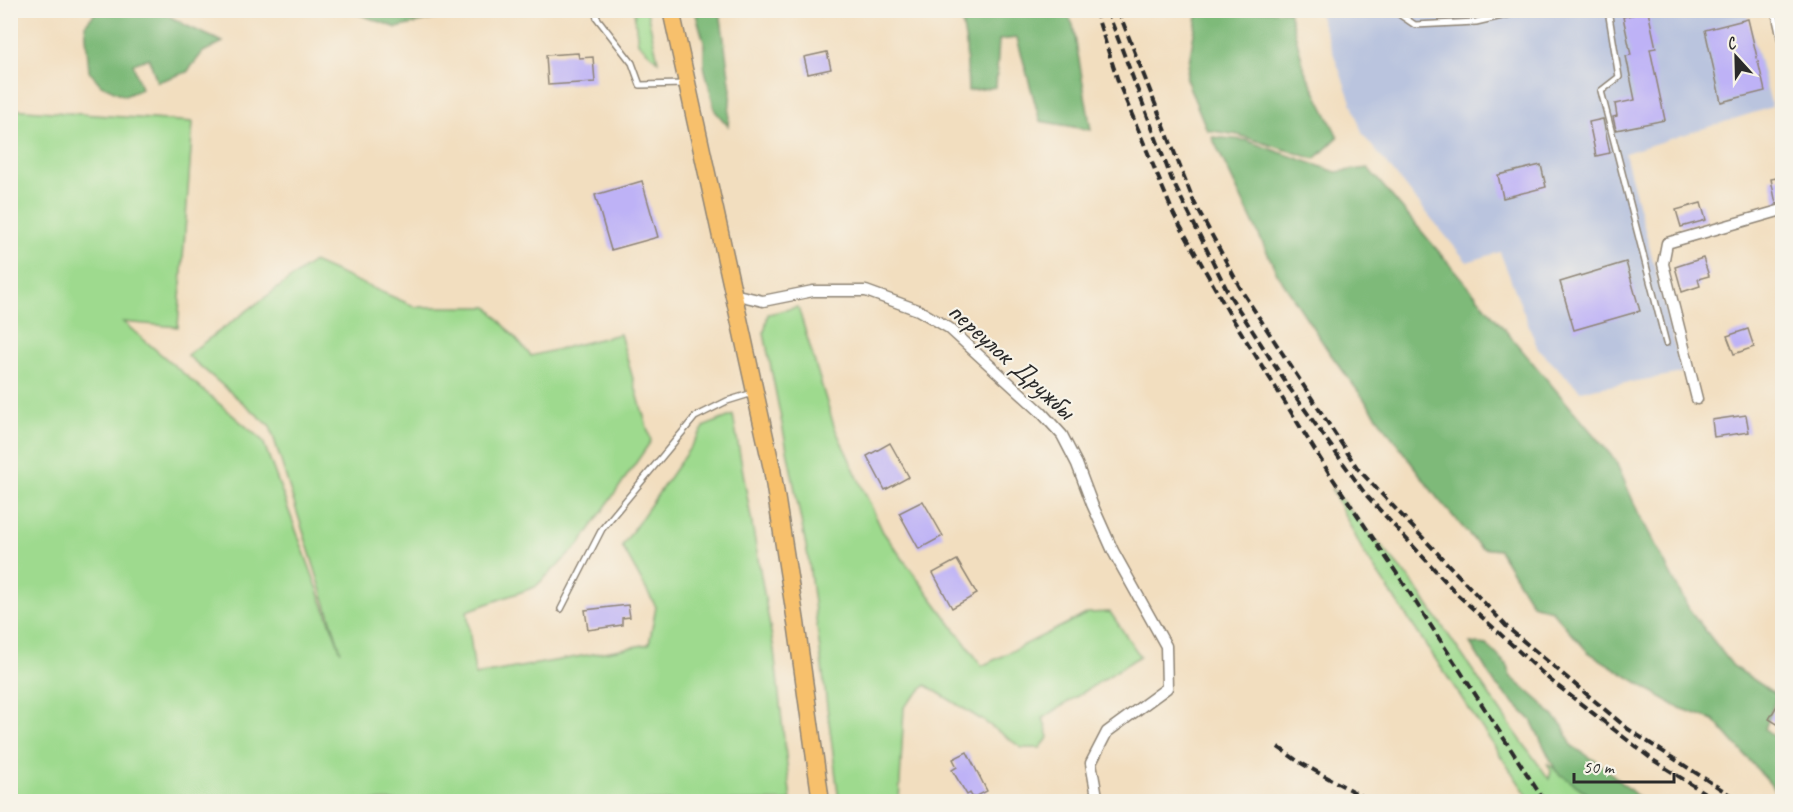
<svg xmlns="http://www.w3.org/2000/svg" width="1793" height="812" font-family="Caveat,sans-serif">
<rect width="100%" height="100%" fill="#f7f3e8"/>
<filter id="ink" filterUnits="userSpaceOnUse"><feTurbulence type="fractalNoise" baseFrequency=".0167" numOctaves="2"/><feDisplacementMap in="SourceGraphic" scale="12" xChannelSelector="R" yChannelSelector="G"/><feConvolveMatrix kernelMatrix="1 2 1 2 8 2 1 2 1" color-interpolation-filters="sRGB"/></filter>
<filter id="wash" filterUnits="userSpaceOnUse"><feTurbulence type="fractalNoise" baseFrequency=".008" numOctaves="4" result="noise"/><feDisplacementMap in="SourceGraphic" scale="24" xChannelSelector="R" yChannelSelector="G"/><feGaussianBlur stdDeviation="1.35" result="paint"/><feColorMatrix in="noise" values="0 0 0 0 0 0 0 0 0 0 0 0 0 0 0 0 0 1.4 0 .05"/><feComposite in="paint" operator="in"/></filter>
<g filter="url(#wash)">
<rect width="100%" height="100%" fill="#f2debf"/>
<path fill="#bac4de" d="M1318,11H1746L1772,107L1625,153L1682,373L1581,391L1538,349L1500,252L1467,262L1363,135Z"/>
<path fill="#9eda8e" stroke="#64825c" stroke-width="1.5" d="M634,11H647L658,61L638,43Z
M11,109L193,122L178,327L123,322L263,441L341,652L270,426L187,355L313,262L416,307H488L531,356L620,334L651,441L579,545L535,587L467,611L475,675L649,644L656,607L622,546L705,426L733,415L774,650L791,801H11Z
M798,307L834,426L883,532L982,666L1088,613L1110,612L1140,656L1043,718L1049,737L1040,748H1022L982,720L926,685L904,707L899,801H839L808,556L764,333L768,314Z
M1331,488L1413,583L1505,718L1549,779L1551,771L1547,763L1598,801H1531L1364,553Z"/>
<path fill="#7eba79" stroke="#547252" stroke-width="1.5" d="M97,11H160L187,26L223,42L203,52L187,72L157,82L149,58L133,64L141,89L125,96L101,85L89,71L85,25Z
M350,11H446V16L397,28Z
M695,11H720L731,90L728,126L715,111L704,66V42Z
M960,11H1066L1073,25L1091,130L1040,121L1017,38L999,40L996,87L968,91L966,44Z
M1198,11H1289L1305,71L1338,137L1315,159L1238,135L1207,130L1186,79Z
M1212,137L1245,140L1336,172L1368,168L1615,460L1638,512L1689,609L1733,666L1777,695L1765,729L1782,743V795L1778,793L1714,720L1677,707L1588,652L1551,610L1532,604L1499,550L1481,548L1438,499L1329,352L1278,275Z
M1470,643L1487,645L1508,666L1510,676L1540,702L1563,726L1572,746L1599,763L1643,801H1598L1556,771L1531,720L1495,684Z"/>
<g id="blocks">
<path fill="#beb2f6" d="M1648,11L1656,48L1650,49L1665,120L1616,130L1613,117L1617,116L1615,104L1635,100L1626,56L1631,55L1623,17Z
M1748,19L1765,91L1721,102L1705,30Z
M827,52L831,69L808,74L804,57Z
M578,53L579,58L593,57L595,82L548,85L546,55Z
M1603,119L1610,153L1596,156L1589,122Z
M1541,165L1546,187L1503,198L1498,175Z
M1782,177V203L1776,204L1771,179Z
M642,181L658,237L611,250L595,195Z
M1701,203L1706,220L1681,227L1676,210Z
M1703,258L1709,276L1698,279L1700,286L1682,292L1675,267Z
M1626,262L1640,311L1574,330L1560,282Z
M1748,329L1754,347L1734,354L1727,336Z
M1746,415L1749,432L1714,437L1712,420Z
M890,443L909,477L885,490L867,456Z
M923,501L943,536L919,549L899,513Z
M957,560L977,594L952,608L933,573Z
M628,605L630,617L622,618V625L588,630L585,610Z
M1782,697V727L1769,719Z
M967,752L987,791L973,798L970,793L967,795L952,770L957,767L953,759Z"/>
</g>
</g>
<g filter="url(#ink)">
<use href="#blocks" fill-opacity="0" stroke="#8e8475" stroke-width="1.5"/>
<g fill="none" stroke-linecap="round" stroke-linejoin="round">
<g stroke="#8e8475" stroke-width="8">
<path id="lane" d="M595,10L597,18L632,63L640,85L685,84
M1393,10L1415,25L1476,22L1528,10
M1608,10L1619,77L1601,91L1666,343
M1774,10L1782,47
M561,609L602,529L695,417L727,401L753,393"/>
</g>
<g stroke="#8e8475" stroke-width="13">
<path id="street" d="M733,294L763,301L813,291H866L918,310L949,328L1041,412L1062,435L1077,464L1092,504L1113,551L1166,646L1167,688L1107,732L1091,763L1098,802
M1697,399L1663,264L1667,243L1782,210"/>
</g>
<g stroke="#8e8475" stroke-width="19">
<path id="primary" d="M671,10L772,469L796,622L821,802"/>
</g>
<use href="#lane" stroke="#fff" stroke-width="5"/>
<use href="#street" stroke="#fff" stroke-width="10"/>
<use href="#primary" stroke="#f7c06c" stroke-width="16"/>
<path stroke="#2b2b2b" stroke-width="4" stroke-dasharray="9 4.5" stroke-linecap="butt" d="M1095,10L1119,84L1174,215L1229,313L1331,476L1400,578L1545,802
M1107,10L1172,180L1230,296L1288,386L1366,495L1458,595L1549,679L1653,760L1719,802
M1118,10L1194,202L1243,293L1358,469L1508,628L1628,729L1741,802
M1278,747L1299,762L1372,802"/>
</g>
</g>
<g text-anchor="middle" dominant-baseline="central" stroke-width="4.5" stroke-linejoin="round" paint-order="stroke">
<g font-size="28" fill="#2b2b2b" stroke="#f7f3e8">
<text transform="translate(1012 360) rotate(42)">переулок Дружбы</text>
</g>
</g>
<rect width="1793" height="812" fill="none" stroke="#f7f3e8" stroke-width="36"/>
<g transform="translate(1736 57) rotate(338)" stroke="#f7f3e8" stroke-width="4.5" paint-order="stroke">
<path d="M0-4.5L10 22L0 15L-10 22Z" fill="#2b2b2b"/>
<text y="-9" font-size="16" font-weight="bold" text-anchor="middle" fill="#2b2b2b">С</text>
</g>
<path d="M1574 773v9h100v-9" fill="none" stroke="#2b2b2b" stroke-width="3"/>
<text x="1583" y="773" font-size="18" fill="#2b2b2b" stroke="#f7f3e8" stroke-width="4.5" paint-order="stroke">50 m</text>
</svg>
